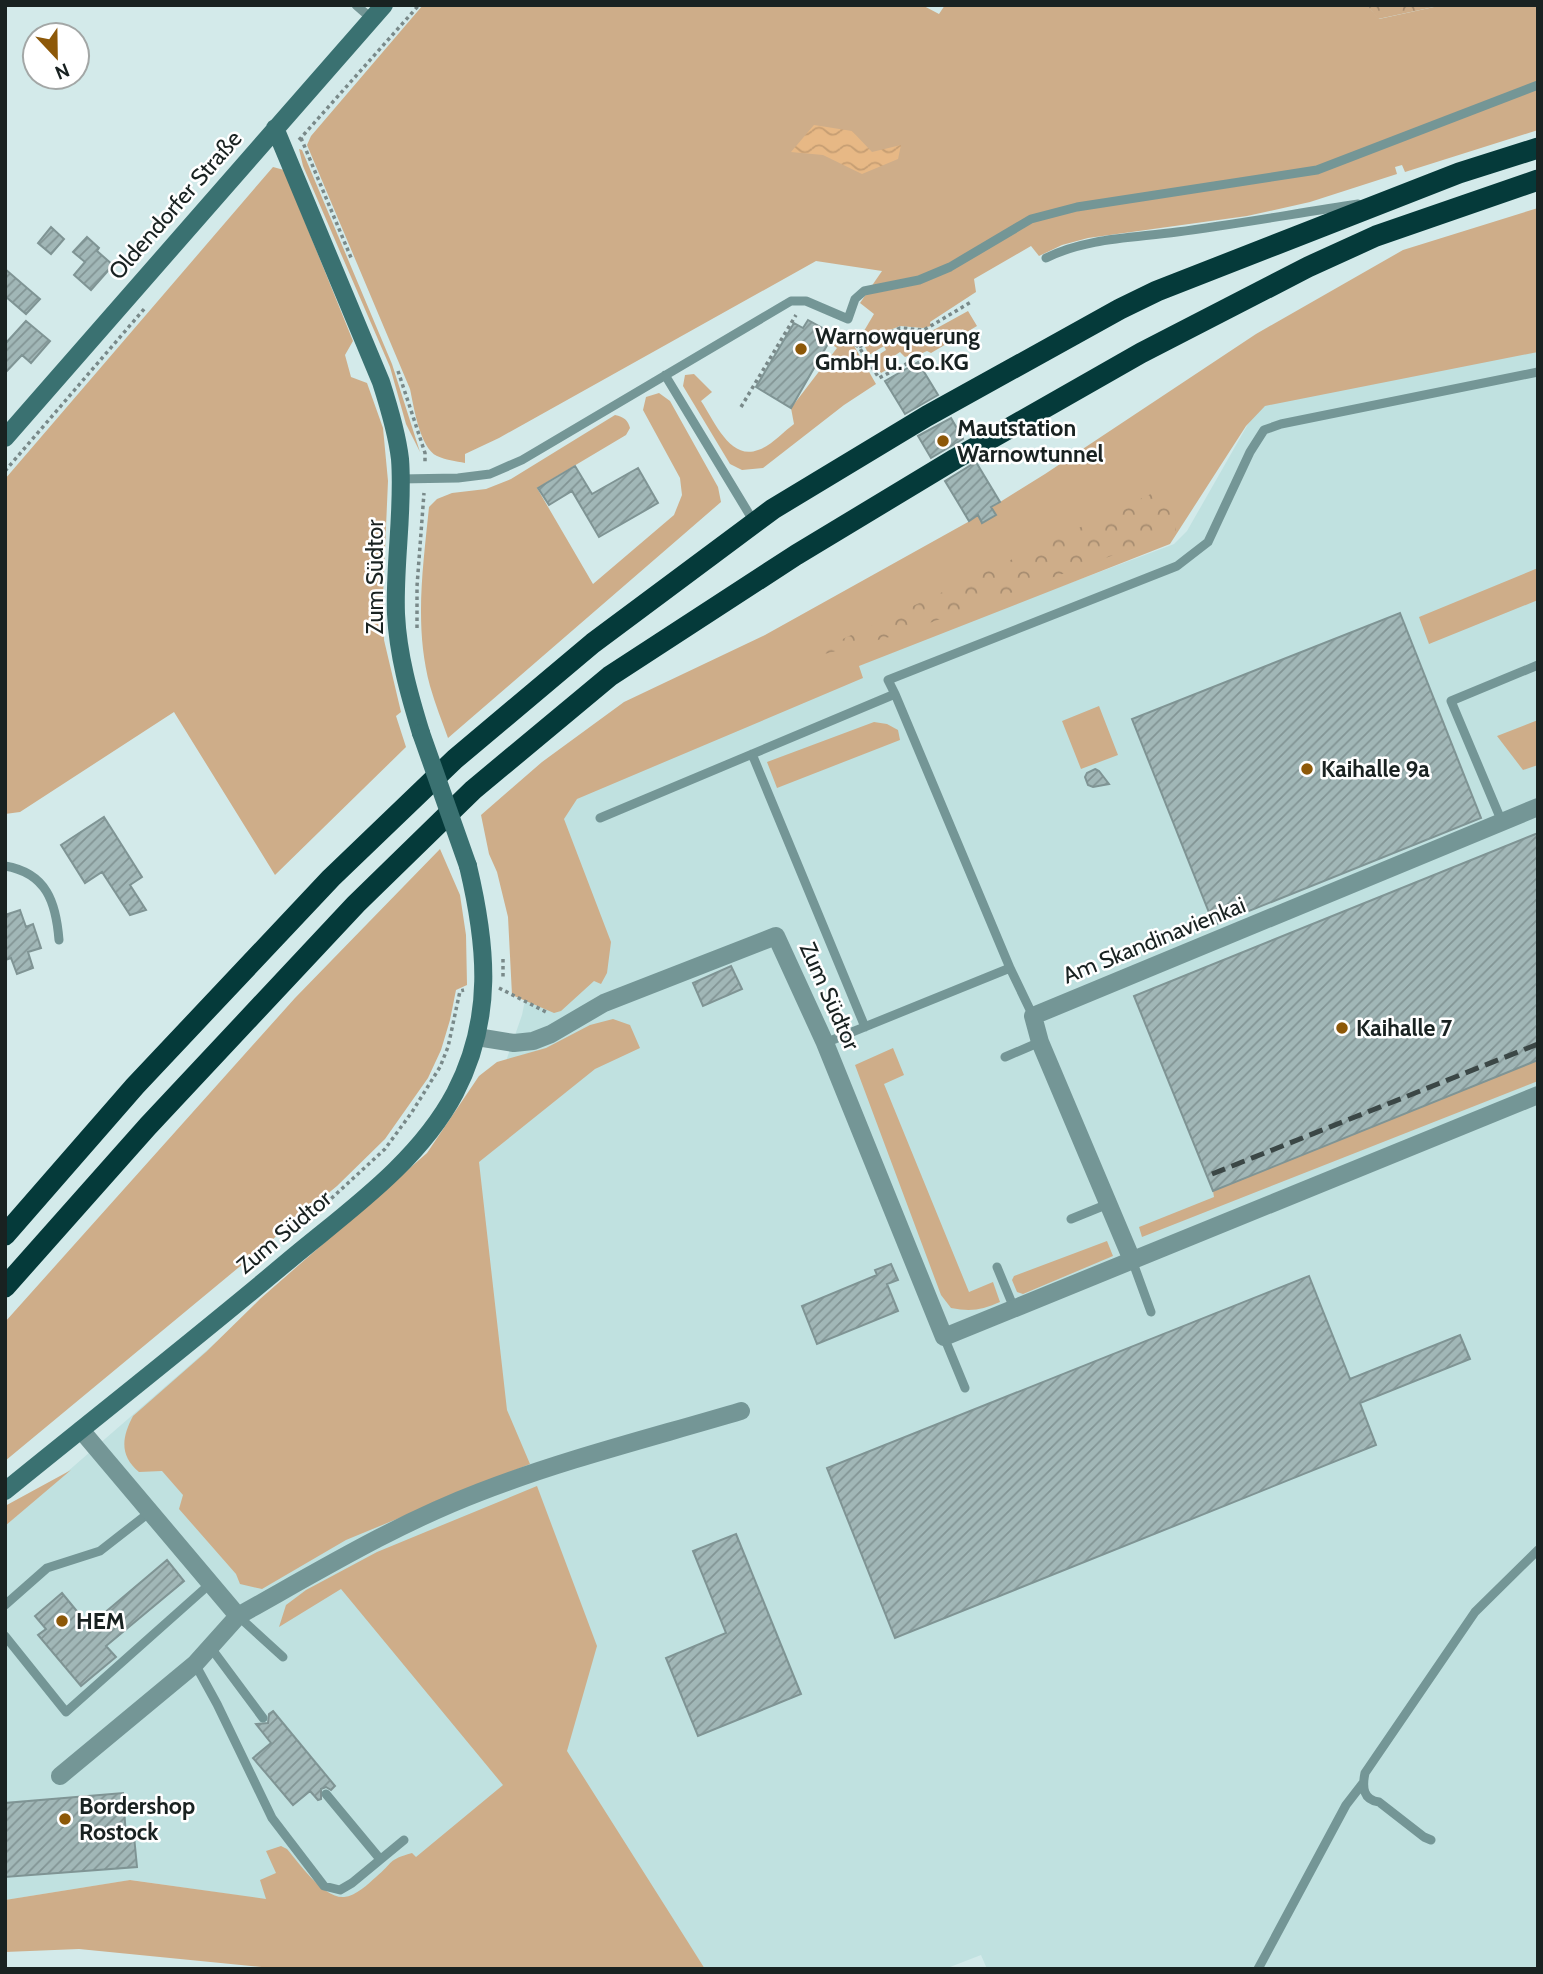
<svg xmlns="http://www.w3.org/2000/svg" width="1543" height="1974" font-family="Cabin,sans-serif">
<defs>
<pattern id="forest-crowns" width="20" height="18" patternUnits="userSpaceOnUse" patternTransform="scale(1.75)"><rect width="20" height="18" fill="#cead89"/><path d="M2 6a3 3 0 1 1 6 0M12 15a3 3 0 1 1 6 0" fill="none" stroke="#a68c70"/></pattern>
<pattern id="water-waves" width="16" height="10" patternUnits="userSpaceOnUse" patternTransform="scale(1.75)"><rect width="16" height="10" fill="#e7b885"/><path d="M0 5q4-4 8 0t8 0" fill="none" stroke="#c69e73"/></pattern>
<pattern id="building-hatch" width="6" height="6" patternUnits="userSpaceOnUse" patternTransform="scale(1.75)"><rect width="6" height="6" fill="#a1b7b7"/><path d="M-1 1l2-2M0 6l6-6M5 7l2-2" fill="none" stroke="#829494"/></pattern>
</defs>
<rect width="100%" height="100%" fill="#d3eaea"/>
<path fill="#c0e1e0" d="M1538,344V1969H987L981,1955L945,1969H705L686,1940L359,1913L131,1880L5,1900V1526L436,1151L505,1064L522,1015L528,985L510,844L573,796L856,663L1174,544L1187,531L1248,424L1264,403Z"/>
<path fill="#cead89" d="M423,5H922L939,14L945,5H1367L1379,19L1443,5H1538V130L1405,172L1402,165L1395,167L1397,174L1310,202L1247,216L1088,238L1062,245L1039,256L1031,246L974,279L976,292L930,322L931,326L923,328L900,326L865,340L861,336L874,314L860,303L882,271L816,261L499,438L465,454V463C456,461 445,460 437,456C420,448 414,408 410,389L307,145L311,136Z
M299,149L302,150L392,364L420,452L406,424L390,367L303,166Z
M273,167L284,170L353,341L345,355L351,377L367,383L383,428L388,481L383,596L384,640L401,712L396,716L406,747L275,875L174,712L20,812L5,814V479Z
M1538,208V352L1265,406L1246,426L1170,544L859,666L863,678L577,799L564,819L611,942L607,973L601,984L594,981L561,1011L554,1013L512,995L508,917L497,872L489,854L481,815L542,762L624,702L765,635L968,522L1045,474L1256,334L1403,250Z
M968,311L977,326L931,353L927,351L918,355L917,353L905,357L900,352L885,362L888,369L881,373L872,359L886,350L884,346L869,355L865,347L886,337L901,333H928Z
M824,329L853,344L876,384L844,405L763,468L742,470L730,464L683,386L685,375L694,374L712,392L701,401C714,420 730,461 758,450C771,446 783,432 794,424L791,408L837,348L820,336Z
M659,393L670,401L718,487L721,502L448,738C442,721 435,704 430,686C414,627 423,567 429,507L437,499L452,493L486,489L511,479L615,415C624,417 628,420 630,428L626,435L537,488L593,584L674,515L682,495L680,478L643,410L646,397Z
M1538,568V600L1429,644L1419,617Z
M1099,706L1118,755L1081,769L1062,721Z
M1538,720V765L1523,770L1497,736Z
M874,722L887,724L898,730L900,740L777,788L767,762Z
M440,849L460,895L466,935L467,985L456,990L450,1020L441,1050L428,1078L385,1139L337,1186L5,1461V1322L295,998Z
M613,1019L630,1025L640,1048L595,1069L479,1162L507,1410L530,1464L346,1540L262,1589L240,1584L236,1574L179,1509L183,1495L162,1471L139,1472C119,1455 122,1437 133,1416L206,1352L260,1299L427,1153L479,1076L497,1062L546,1048L590,1025Z
M893,1048L904,1075L884,1084L969,1292L993,1282L1000,1302C982,1310 971,1312 951,1308L941,1295L855,1065Z
M1538,1060V1081L1142,1237L1139,1227L1214,1197L1213,1191Z
M1107,1241L1113,1256L1023,1294L1017,1292L1012,1280L1014,1276Z
M71,1470L5,1526V1506Z
M537,1486L597,1646L567,1751L705,1969H282L79,1949L5,1952V1900L130,1880L266,1899L260,1880L276,1873L266,1851L281,1846L287,1849C299,1863 324,1899 344,1897C356,1896 368,1884 376,1877C394,1862 387,1860 412,1853L416,1857L503,1785L341,1589L279,1627L286,1605L306,1590L377,1552Z"/>
<path fill="url(#forest-crowns)" d="M1367,5H1443L1378,19Z
M1170,485L1176,532L897,635L794,662Z"/>
<path fill="url(#water-waves)" d="M814,125L852,131L872,152L901,145L898,159L862,174L823,155L791,152Z"/>
<path fill="url(#building-hatch)" stroke="#7f9494" stroke-width="2" d="M51,227L64,239L51,254L38,243Z
M87,237L99,248L97,251L113,265L91,290L74,275L85,262L73,252Z
M5,269L40,299L26,314L5,296Z
M808,320L824,329L820,336L829,342L791,408L756,387L794,323L803,328Z
M26,321L50,341L31,363L22,355L5,373V344Z
M918,362L938,395L905,414L885,381Z
M951,418L963,439L931,458L918,436Z
M976,462L1000,502L991,507L996,515L982,523L978,515L969,521L945,481Z
M575,466L592,494L638,468L658,503L599,537L572,491L549,505L538,488Z
M1400,613L1481,818L1214,925L1132,719Z
M1095,769L1099,771L1109,784L1093,787L1088,785L1085,777L1087,773Z
M104,817L142,877L130,885L146,910L130,915L102,872L85,883L61,845Z
M1538,833V1060L1213,1191L1134,996Z
M20,910L26,927L33,924L41,948L28,952L33,968L17,974L11,958L5,960V915Z
M731,966L742,989L703,1006L693,983Z
M891,1264L898,1280L887,1284L898,1311L817,1344L802,1306L877,1275L875,1270Z
M1309,1276L1350,1379L1460,1335L1470,1359L1360,1403L1376,1445L895,1638L827,1468Z
M736,1534L801,1694L698,1736L666,1658L726,1633L693,1551Z
M167,1560L184,1581L106,1646L116,1657L81,1686L38,1635L46,1629L35,1616L62,1593L89,1626Z
M273,1711L335,1786L331,1790L326,1787L321,1789V1799L318,1800L310,1791L293,1805L253,1758L271,1743L256,1724L268,1723L269,1714Z
M123,1793L126,1837L134,1836L137,1867L5,1877V1803Z"/>
<g fill="none" stroke-linecap="round" stroke-linejoin="round">
<path stroke="#798989" stroke-width="3.5" stroke-dasharray="3.5 3.5" stroke-linecap="butt" d="M301,138L352,260
M299,140L419,5
M832,329L859,347L879,378L914,360
M859,347L900,328L924,330L971,302
M398,371L425,453V464
M741,407L796,315
M5,471L145,308
M417,628V586L424,493
M503,959V979
M499,988L548,1013
M321,1208L385,1149L412,1112L440,1067L448,1047L460,991L464,990"/>
<path stroke="#749696" stroke-width="9" d="M356,5L372,19
M1046,258C1086,238 1133,238 1177,232C1238,224 1298,213 1358,204
M665,375L754,522
M400,479L458,478L490,474L522,460L791,301H806L848,319L855,299L864,291L919,280L950,267L1031,219L1077,207L1317,170L1538,85
M895,694L1010,968
M752,754L865,1027
M600,818L895,694L888,680L1177,566L1208,542L1250,452L1264,430L1281,424L1538,372
M1502,822L1451,701L1538,665
M5,866C47,873 56,903 59,940
M825,1043L1010,968L1033,1016
M1005,1057L1040,1042
M1071,1219L1108,1204
M1132,1260L1151,1312
M997,1267L1014,1308
M944,1337L965,1388
M5,1605L47,1568L100,1551L150,1512
M238,1616L283,1657
M5,1636L66,1712L211,1583
M211,1648L263,1718
M195,1664L217,1704L272,1818L324,1886L340,1890L352,1883L404,1840
M326,1794L380,1859
M1431,1840L1424,1837L1379,1802C1363,1800 1362,1787 1365,1773L1475,1612L1538,1550
M1258,1969L1346,1805L1363,1783"/>
<path stroke="#749696" stroke-width="18" d="M477,1037L514,1043L533,1041L551,1034L604,1003L776,936L825,1043L944,1337L1538,1095
M1132,1260L1040,1042L1033,1016L1538,807
M81,1430L238,1616C317,1572 396,1524 480,1492C565,1459 654,1437 741,1411
M60,1776L195,1664L238,1616"/>
<path stroke="#3a7171" stroke-width="18" d="M275,128L381,382C389,407 397,433 400,459C404,510 394,563 396,614C398,655 409,694 421,733
M5,438L384,5
M5,1491C101,1413 198,1337 293,1257C351,1209 419,1161 455,1093C494,1018 487,946 468,866"/>
<path stroke="#053a3a" stroke-width="21" d="M5,1235L135,1086L331,878L455,759L593,643L773,509L927,416L1120,309L1157,291L1459,173L1538,148
M5,1287L148,1126L356,904L473,790L610,676L796,555L955,459L1141,353L1308,267L1376,236L1538,180"/>
<path stroke="#3b4746" stroke-width="5" stroke-dasharray="14 7" stroke-linecap="butt" d="M1212,1174L1538,1044"/>
<path stroke="#3a7171" stroke-width="18" d="M421,733L468,866"/>
</g>
<g fill="#8d5808" stroke="#fff" stroke-width="2.5">
<circle cx="801" cy="349" r="7"/>
<circle cx="943" cy="441" r="7"/>
<circle cx="1307" cy="769" r="7"/>
<circle cx="1342" cy="1028" r="7"/>
<circle cx="62" cy="1621" r="7"/>
<circle cx="65" cy="1819" r="7"/>
</g>
<g text-anchor="middle" dominant-baseline="central" stroke-width="5" stroke-linejoin="round" paint-order="stroke">
<g font-size="23" fill="#192221" stroke="#fff">
<text transform="translate(175 205) rotate(-49)">Oldendorfer Straße</text>
<text transform="translate(375 577) rotate(-90)">Zum Südtor</text>
<text transform="translate(1154 940) rotate(-22)">Am Skandinavienkai</text>
<text transform="translate(830 996) rotate(66)">Zum Südtor</text>
<text transform="translate(284 1232) rotate(-40)">Zum Südtor</text>
</g>
<g font-size="23" font-weight="bold" fill="#192221" stroke="#fff" text-anchor="start">
<text x="815" y="336">Warnowquerung<tspan x="815" dy="26">GmbH u. Co.KG</tspan></text>
<text x="957" y="428">Mautstation<tspan x="957" dy="26">Warnowtunnel</tspan></text>
<text x="1321" y="769">Kaihalle 9a</text>
<text x="1356" y="1028">Kaihalle 7</text>
<text x="76" y="1621">HEM</text>
<text x="79" y="1806">Bordershop<tspan x="79" dy="26">Rostock</tspan></text>
</g>
</g>
<rect width="1543" height="1974" fill="none" stroke="#192221" stroke-width="14"/>
<g transform="translate(56 56) rotate(158)"><circle r="33" fill="#ffffff" stroke="#a3a7a6" stroke-width="2"/>
<path d="M0-5L12 26L0 18L-12 26Z" fill="#8d5808"/>
<text y="-10" font-size="19" font-weight="bold" text-anchor="middle" fill="#192221">N</text>
</g>
</svg>
